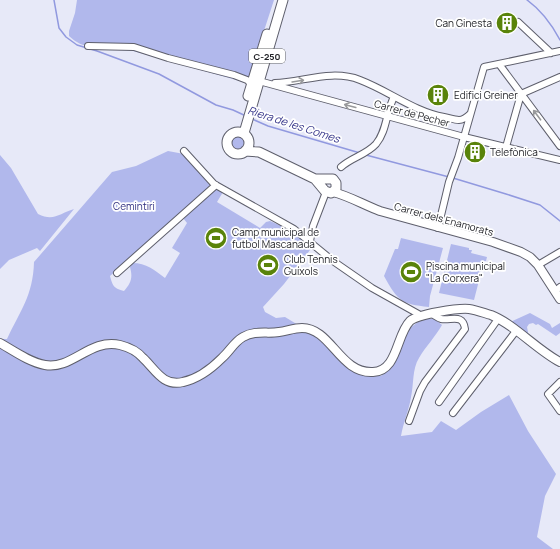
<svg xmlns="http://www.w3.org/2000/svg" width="560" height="549" font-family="Manrope,sans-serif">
<rect width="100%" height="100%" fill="#e7e9f8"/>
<path fill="#b1b8ec" d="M77,0H274L247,83L126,49H115L112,50C94,44 85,51 69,36V31L75,13Z
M231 142a7 7 0 1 1 14 0a7 7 0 1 1-14 0Z
M168,151L184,154L213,187L110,276C113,287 114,288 124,291C131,283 133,278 130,267L132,263C147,263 154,270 165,278L180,253L172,248L187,223L183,218L216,188L223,192L217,202L260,228L266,222L270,221L299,234L313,246L284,284L263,307L265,312L276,318L285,317L313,334L319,338L338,359L356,373L370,376H381L391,368L410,328L418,322L426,319H435L442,325C436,336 426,346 419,358C412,369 414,384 411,397C409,410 403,423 401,436L432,432L441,421L456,430L481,412L509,395L528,431L556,474L545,496L537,537L553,549H0V339H7C20,311 33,296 34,262L112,172L136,166Z
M0,155L11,168L38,214C54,222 60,213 74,209L40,251L37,248L9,260L0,269Z
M401,238L443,248L430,296L429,307C401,304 398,301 384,276L395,249H398Z
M451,244L469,248V250H472L471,253L487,257L486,261H484L474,300L439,293Z
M530,313L550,324L552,328L560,323V333L556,336L538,324L536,325L533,323L529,324L527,327L528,332L527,336L508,323Z"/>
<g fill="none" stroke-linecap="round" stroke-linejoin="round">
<path stroke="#9199df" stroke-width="1.5" d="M54,0L59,28L66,37L77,45L97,51L159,74L216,105L233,110L246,116
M527,0C541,10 552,25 560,40
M252,119L268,126L360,153
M366,155L449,177
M453,178L506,194L540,205L560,221"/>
<g stroke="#5e5f6c" stroke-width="8">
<path id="minor" d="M518,22L551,53
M88,46L134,47L168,58L234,75L247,80L251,84
M499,64L560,146
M259,81L464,137L560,160
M275,83C303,82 332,69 360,80C389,91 413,111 444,117C449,118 455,120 459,120C464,120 467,117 470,114
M506,147L521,94L560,77
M184,151L214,184L294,229L333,261L372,288L422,316
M341,167C352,157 366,155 376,144C387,131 386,112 394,97
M438,228L449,182L458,158L484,67L560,51
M310,241L313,226L326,192
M538,265L560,252
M117,273L216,185
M555,291L560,287
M560,382L548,394L560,411
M439,402L498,319
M453,413L516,331
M409,421L420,391L425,382L465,329C463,313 451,321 441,319C438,318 434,315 432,314"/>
</g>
<g stroke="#5e5f6c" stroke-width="10">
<path id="secondary" d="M333,192C349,196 364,205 380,211L493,242L521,252L530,257L538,265L560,299
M0,343C14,351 29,362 45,365C72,370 90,338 120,345C128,347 137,351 143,358C155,369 163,387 183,382C197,379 212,368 222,358C230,351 234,342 243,337C255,330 267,334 279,332C287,331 294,328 302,328C331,328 340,374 373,372C398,371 396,335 410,321C418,314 458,308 469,309C476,310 484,313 491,315C514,324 537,350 560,362"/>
</g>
<g stroke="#5e5f6c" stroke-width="11">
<path id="primary" d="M248,96L267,34
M227 143a11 11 0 1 1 22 0a11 11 0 1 1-22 0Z
M244,133L283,0
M245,151L259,152L315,179H333L336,183V189L331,193L325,191L315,179"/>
</g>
<use href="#minor" stroke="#fff" stroke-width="6"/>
<use href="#secondary" stroke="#fff" stroke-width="8"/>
<use href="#primary" stroke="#fff" stroke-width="9"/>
</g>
<defs><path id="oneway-shaft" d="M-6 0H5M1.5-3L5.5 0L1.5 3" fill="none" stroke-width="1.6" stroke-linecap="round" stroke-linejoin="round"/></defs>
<g stroke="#999a9c">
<use href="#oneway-shaft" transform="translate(298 81) rotate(-9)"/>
<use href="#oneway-shaft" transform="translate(350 106) rotate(-165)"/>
<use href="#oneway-shaft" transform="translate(537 115) rotate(-127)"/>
</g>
<defs>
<g id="building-disc" transform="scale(1.15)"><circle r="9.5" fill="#59830a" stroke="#fff"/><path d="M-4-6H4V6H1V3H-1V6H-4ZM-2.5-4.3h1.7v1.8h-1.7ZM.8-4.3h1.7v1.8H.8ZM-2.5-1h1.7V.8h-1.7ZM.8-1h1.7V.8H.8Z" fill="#fff"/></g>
<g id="stadium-disc" transform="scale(1.15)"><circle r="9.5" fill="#59830a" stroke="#fff"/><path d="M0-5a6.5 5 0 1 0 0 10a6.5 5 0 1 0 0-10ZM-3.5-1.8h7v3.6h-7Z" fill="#fff"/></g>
</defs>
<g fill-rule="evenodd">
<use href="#building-disc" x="507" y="23"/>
<use href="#building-disc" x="438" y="95"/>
<use href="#building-disc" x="475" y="152"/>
<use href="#stadium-disc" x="216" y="238"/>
<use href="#stadium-disc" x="268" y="265"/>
<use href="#stadium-disc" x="411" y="272"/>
</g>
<g text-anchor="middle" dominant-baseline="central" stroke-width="3.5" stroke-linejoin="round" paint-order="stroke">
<rect fill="#fff" stroke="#616265" stroke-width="1" x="249" y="49" width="36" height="14" rx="3"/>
<g font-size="9" font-weight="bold" fill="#1d1e23">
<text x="267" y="56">C-250</text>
</g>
<g font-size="10" fill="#1d1e23" stroke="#fff" text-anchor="start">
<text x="492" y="23" text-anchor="end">Can Ginesta</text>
<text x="454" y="95">Edifici Greiner</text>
<text x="490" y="152">Telefònica</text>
<text x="232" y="232">Camp municipal de<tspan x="232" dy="12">futbol Mascanada</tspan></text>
<text x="284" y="259">Club Tennis<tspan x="284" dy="12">Guíxols</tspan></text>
<text x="426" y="266">Piscina municipal<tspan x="426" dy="12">"La Corxera"</tspan></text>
</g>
<g font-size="10" fill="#1d1e23" stroke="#fff">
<text transform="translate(412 113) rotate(15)">Carrer de Pecher</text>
<text transform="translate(444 219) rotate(15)">Carrer dels Enamorats</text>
</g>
<g font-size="10" fill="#312f80" stroke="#fff">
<text x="134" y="206">Cemintiri</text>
</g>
<g font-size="11" font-style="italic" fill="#3a3a8c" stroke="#fff">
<text transform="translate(294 124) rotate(18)">Riera de les Comes</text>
</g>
</g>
</svg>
